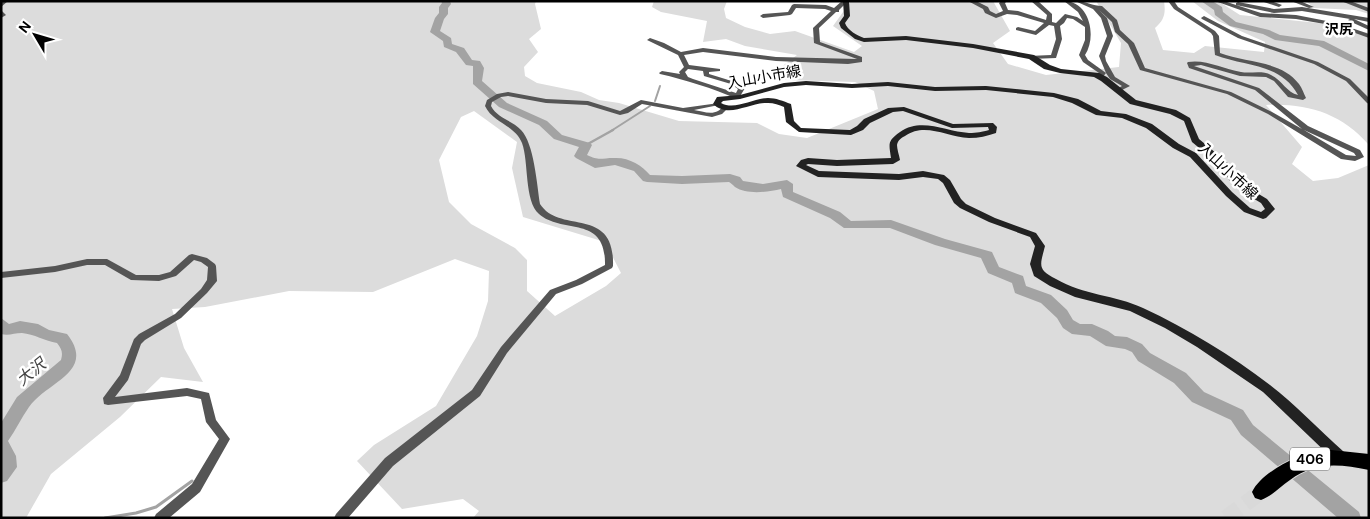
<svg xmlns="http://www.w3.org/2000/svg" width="1370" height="519" font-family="'DM Sans','Noto Sans JP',sans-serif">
<rect width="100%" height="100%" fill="#fff"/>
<path fill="#dcdcdc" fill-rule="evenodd" d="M1,1H536L535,4L541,29L529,39L538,52L524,67L525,76L537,83L581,92L599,100L619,103L679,121L757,123L779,134L807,138L878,109L874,91L855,82L784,80L766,73L776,71L797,55L745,46L726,39L703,42L707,21L661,12L652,7L654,1H727L724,9L726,18L745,27L770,34L795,31L854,52L862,46L833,26L851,1H993L1010,31L993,43L1008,64L1046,75L1119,67L1121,43L1096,1H1164C1166,14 1164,20 1155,28L1163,50L1194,53L1205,46L1264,52L1265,42L1218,21L1192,1H1218L1240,15L1318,23L1369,33V145C1341,113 1307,103 1266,105L1302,147L1292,164L1313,181L1338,178L1369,165V518H473L479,511L463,499L402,509L357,461L374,445L436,406L477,336L488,301L489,271L455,259L373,292L289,291L205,307L172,309L184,348L203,382L161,377L120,417L51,474L26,518H1ZM474,111L517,142L512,168L523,217L605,242L621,273L606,286L555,316L527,291V260L515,248L471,224L449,202L439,160L461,117Z
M1306,1H1369V14L1356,10L1314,8Z"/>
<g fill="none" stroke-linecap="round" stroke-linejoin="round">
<path stroke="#a3a3a3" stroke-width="2" d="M655,101L660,86
M611,131L650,106"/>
<path stroke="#a3a3a3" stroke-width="2.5" d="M586,145L613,130"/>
<path stroke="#a3a3a3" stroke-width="3" d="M105,518L136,513L156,507L192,481"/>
<path fill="#a3a3a3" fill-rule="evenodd" d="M441,1H450L451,4L448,8V14L444,19L440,31L451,38L452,44L464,48L472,60L480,61L484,68L482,81L507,103L547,121L562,135L590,143L592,145L587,155C599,161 601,158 614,158C628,157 642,165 650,175L682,176L730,174L740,177L743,181L763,184L787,180L793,184V192L840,212L851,221L891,220L945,239L992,252L999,267L1023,276L1026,286L1051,295L1067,310L1073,320L1080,324H1092L1108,331L1115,336L1127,337L1142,344L1150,353L1186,373L1204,392L1243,410L1253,425L1359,512L1361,518H1338L1241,435L1231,420L1192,402L1174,383L1138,361L1132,352L1125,349L1106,346L1090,336L1072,334L1063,328L1057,318L1041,303L1015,293L1012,283L988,273L981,258L935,245L890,228H844L830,218L783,197L781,189C768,192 747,195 735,187C733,185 731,183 729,182L682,184L647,182L643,181L634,171L615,165L595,168L576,158L574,156L579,147L554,139L539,125L499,107L473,84V66L466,65L456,52L444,47L443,41L430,32L435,18L439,13V7L442,3Z
M1201,1H1212L1222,7L1223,12L1236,22L1269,30L1280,35L1324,41L1369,64V71L1319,46L1275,40L1263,34L1230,26L1215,15L1214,10Z
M1,318L9,324L20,321L38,324L49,330L67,334C97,372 46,382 29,407C21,418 16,430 8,441L16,456L17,467L7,481L1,483V423L17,397L61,360C63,353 62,349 57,343C45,341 34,334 22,333C14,333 9,336 1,334Z"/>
<path stroke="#d9d9d9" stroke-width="16" stroke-dasharray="16 8" stroke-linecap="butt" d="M1226,518L1261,492"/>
<g stroke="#dbdbdb" stroke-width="2">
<path id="trunk" d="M1322,449L1369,454V470C1340,464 1315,461 1290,480C1280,487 1272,496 1261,500L1255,498L1252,492C1262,471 1300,454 1322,449Z"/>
</g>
<path fill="#555" fill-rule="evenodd" d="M8,1L1,7L2,1Z
M842,1H848L839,10V12H836L819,28L820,42L862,57V62L848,64L776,61L703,52L684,55L689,65L720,69V71L709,72V74L735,82L744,87L745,88L739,98L737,99C712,88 686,80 660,74L659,73L662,71L680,74L679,72L684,67L678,55L647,40L650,38L664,43L681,52L703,48L776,57L857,59L814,43L813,28L831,11L825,9L796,8L792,14L790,15L763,18L760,16L763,14L788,12L792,5L794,4L826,5L834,8ZM688,69L703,71L704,76L731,84L738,89L736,93L693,79L688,77L685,72Z
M968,1H976L988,7L990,11L996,14L1003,11L999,3L1000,2L1007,1L1005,3L1008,10L1018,11L1046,20L1047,15L1031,1H1038L1052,14V22L1056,23L1065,14L1077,17L1083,21L1078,12L1064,1C1090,1 1097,37 1085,55L1088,60L1106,73L1099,56L1107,36L1101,18L1093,9L1075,1C1085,1 1093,6 1102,6L1117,20L1120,30L1134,43L1145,68L1231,92L1272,112L1302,129L1255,90L1189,68L1187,63L1188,62C1206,59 1223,69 1241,72C1250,74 1262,70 1271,75C1282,80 1287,93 1298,95C1281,63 1246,67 1215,55L1213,36L1211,33L1174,9L1168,1H1174L1178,7L1215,31L1219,36L1220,53C1245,63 1281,60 1299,84C1302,88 1304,94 1306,98L1303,100L1288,97L1274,81L1266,77L1240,76L1201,65L1194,66L1259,88L1308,126L1360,150L1364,157L1355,161L1341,159L1268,114L1227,94L1140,70L1128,44L1115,32L1112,22L1099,10L1107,18L1113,36L1105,56L1106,61L1115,77L1130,86L1118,92L1115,90L1122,86L1110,79L1106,73L1102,78H1098L1097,77L1099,73L1083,62L1079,55L1085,40V27L1073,19L1067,18L1064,23L1060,26L1062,39L1056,58L1031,59L1029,58V56L1051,55L1056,39L1054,26L1049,25L1036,35L1016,30V28L1018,27L1035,31L1044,23L1017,15L1007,14L996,18L985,13L983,9ZM1304,130L1354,153L1356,156L1346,155Z
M1215,1H1224L1236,5V3L1238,2L1274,9L1302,7L1369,18V22L1354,19L1369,26V30L1349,21L1348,20L1350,19L1302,11L1274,13L1236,5L1261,13L1296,15L1337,23L1369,34V38L1336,26L1296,19L1260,17Z
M1261,1H1271L1282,5L1279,7Z
M1291,1H1300L1314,7L1309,8Z
M1341,1H1350L1369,8V12Z
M1,10L6,15L1,18Z
M1204,16L1242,36L1318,62L1350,79L1369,98V104L1367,103L1346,81L1314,64L1238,38L1202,19L1201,18Z
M508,92L546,99L588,101L620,111L641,100L683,108L719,103V105L694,110C701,111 711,115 718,111C720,110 722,107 725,106L728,108L722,114L712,117L642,104L628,113L620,115L587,105L546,103L508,96L501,97L492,102L491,106C498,119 512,120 521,130C534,143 537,185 540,204C560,235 615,205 613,266L612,268L582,284L556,294L507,353L480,396L393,466L348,518H334L336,514L385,458L472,390L501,347L550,290L576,280L605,265C606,214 563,235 539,214C524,201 529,162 522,143C515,125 493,123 485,106L487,100L497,94Z
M192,254L207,258L215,264L216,266L217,281L207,293L181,318L145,340L141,344L128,380L115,397L187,388L209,393L216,420L230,439L200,492L169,518H154L156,514L192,484L219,439L206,422L201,399L187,396L108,405L104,404L103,398L120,375L134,339L139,334L175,314L201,289L207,280L208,267L201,262L194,260L176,276L159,281L131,280L105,265H87L55,272L1,278V272L55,266L87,259H107L136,275H159L170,272L189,255Z"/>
<path fill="#222" fill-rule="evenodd" d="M843,1H849L850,16L845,23C847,30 858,36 864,38L906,36L973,44L1034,55L1050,65L1061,69L1099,73L1107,77L1136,100L1176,110L1190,118L1199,139L1228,163L1236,177L1247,187L1267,199L1275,209L1266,218L1263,219L1244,212L1226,196L1190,157L1173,148L1146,128L1122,118L1096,115L1072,103L1053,97L986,90L935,91L888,86L852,88L806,85L784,87L740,99L723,101L721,103C735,111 753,98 768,98C776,98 783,101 791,104L794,121L801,128L850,130L857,126L864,119L888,108L904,107L953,124L993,123L997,127L996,133C987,136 979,138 969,138C947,137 925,122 905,136C901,138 898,140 897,145C897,149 899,155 900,160L893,164L837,166L808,164L806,165L819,171L899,174L923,171L944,175L950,180L961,199L966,204L995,218L1036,233L1045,246C1040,266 1037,269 1056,279C1083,295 1115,295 1143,308C1188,329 1231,355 1270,385C1295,404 1320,431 1344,452L1345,456L1344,460L1339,462L1334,460L1263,392L1197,347L1165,328L1130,311L1075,297L1050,286L1034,276L1030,264L1035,246L1030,237L989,222L960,208L954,203L943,183L938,179L923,177L899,180L818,177L796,166L801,160L808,158L837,160L891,158C889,144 887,141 900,132C922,117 946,132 969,133C977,133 982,132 989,130L988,127L952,128L903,111L893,112L870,123L863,130L851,135L799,132L786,122L784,107C779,105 774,103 768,103C750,102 729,119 713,104L717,97L740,95L784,83L806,81L852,84L888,82L935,87L986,86L1054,93L1078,99L1101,111L1126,114L1152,124L1179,144L1196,153L1232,192L1250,208L1261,212L1265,209L1261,203L1241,191L1229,180L1221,166L1192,142L1184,121L1170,114L1130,104L1101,81L1094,77L1060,73L1044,69L1029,59L973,48L906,40L864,42L855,39L841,28L839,23L844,16Z"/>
<use href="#trunk" fill="#000" fill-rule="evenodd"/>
</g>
<g text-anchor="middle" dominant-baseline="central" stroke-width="5" stroke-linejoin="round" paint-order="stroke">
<g font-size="14" font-weight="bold" fill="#000" stroke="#fff">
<text x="1339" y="29">沢尻</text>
</g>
<rect fill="#fff" stroke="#4c4c4c" stroke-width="1" x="1290" y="447.5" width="40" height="23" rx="4"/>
<g font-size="14" font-weight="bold" fill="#000">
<text x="1310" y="459">406</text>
</g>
<g font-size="15" fill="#000" stroke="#fff">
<text transform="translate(764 77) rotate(-10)">入山小市線</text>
<text transform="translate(1228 171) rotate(43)">入山小市線</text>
</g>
<g font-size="16" font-style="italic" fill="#444" stroke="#fff">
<text transform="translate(31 372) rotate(-39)">大沢</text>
</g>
</g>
<rect width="1370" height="519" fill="none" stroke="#000000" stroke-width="5"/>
<g transform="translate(35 35) rotate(308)" stroke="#ffffff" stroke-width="4" paint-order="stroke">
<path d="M0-4L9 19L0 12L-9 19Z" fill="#000000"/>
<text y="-8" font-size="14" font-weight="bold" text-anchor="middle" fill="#000000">N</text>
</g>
</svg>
